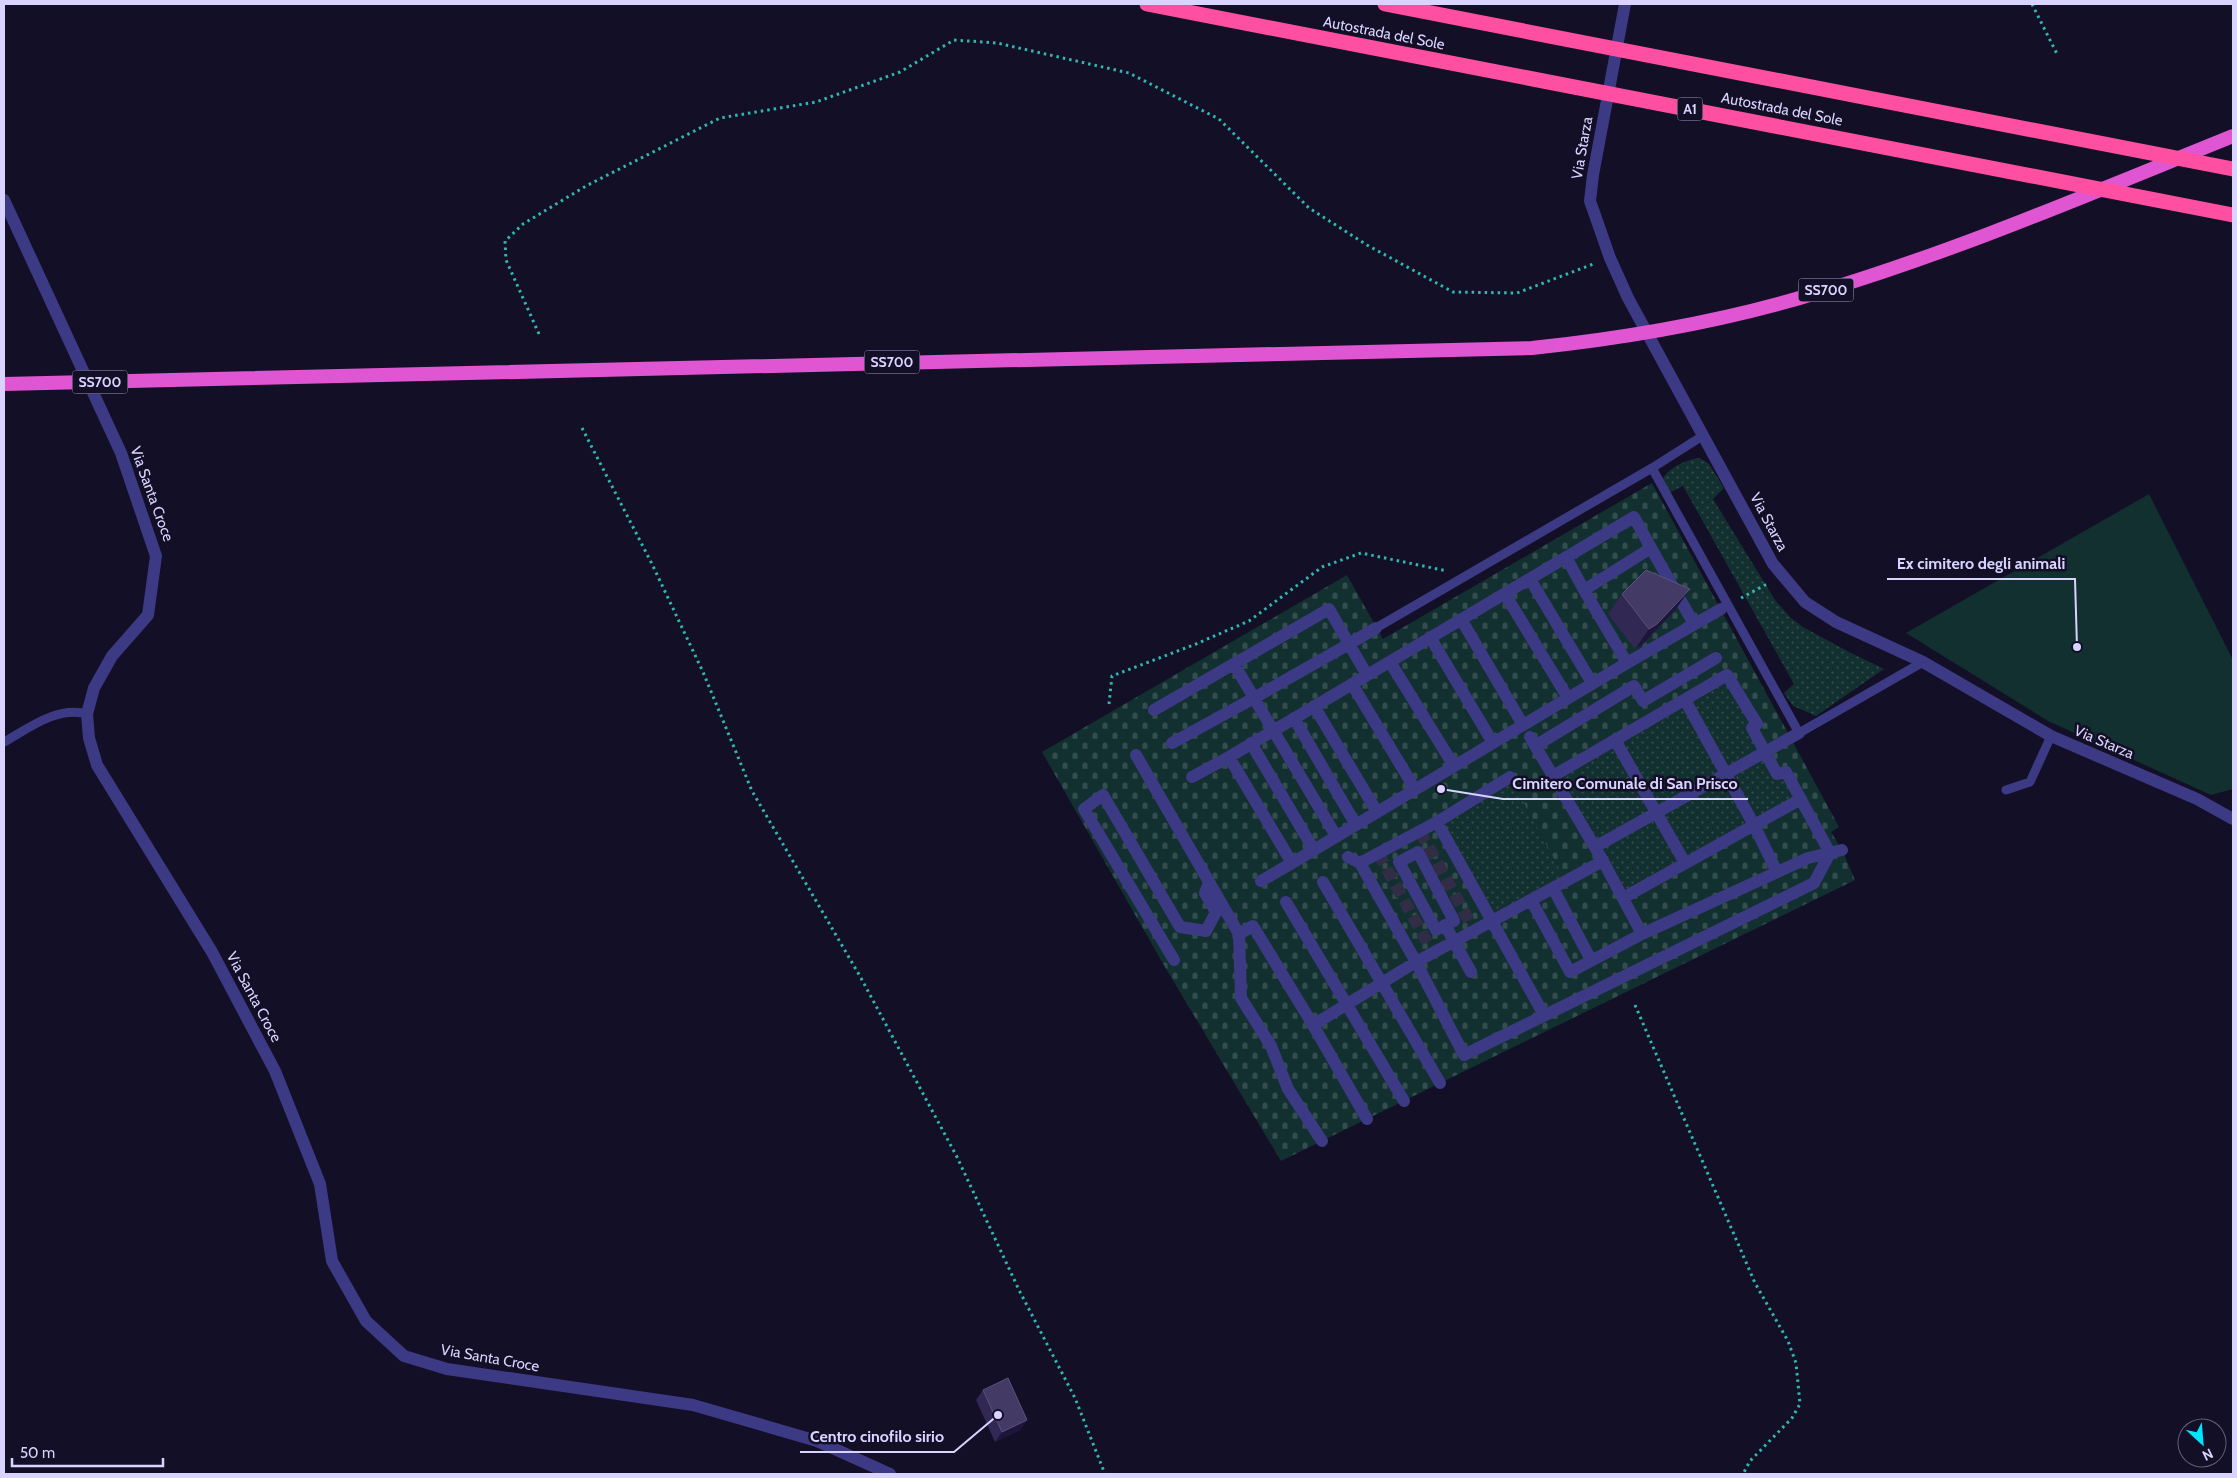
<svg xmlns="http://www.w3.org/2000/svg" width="2237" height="1478" font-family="Cabin,sans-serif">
<defs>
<pattern id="cemetery-stones" width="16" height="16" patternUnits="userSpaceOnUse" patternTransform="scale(1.25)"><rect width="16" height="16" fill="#12302f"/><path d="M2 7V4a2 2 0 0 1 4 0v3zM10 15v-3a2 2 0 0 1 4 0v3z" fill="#344d4e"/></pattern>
<pattern id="park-dots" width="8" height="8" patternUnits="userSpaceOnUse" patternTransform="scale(1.25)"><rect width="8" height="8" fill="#12302f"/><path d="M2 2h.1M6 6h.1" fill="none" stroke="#344d4e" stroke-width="1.8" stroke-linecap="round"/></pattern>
</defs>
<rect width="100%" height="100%" fill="#130f26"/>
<path fill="#12302f" d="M2149,494L2233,660V789L2211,795L2048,721L1906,633Z"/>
<path fill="url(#cemetery-stones)" d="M1652,483L1839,827L1831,832L1842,850L1855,880L1281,1161L1165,967L1042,752L1347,575L1383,639Z"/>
<path fill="url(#park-dots)" d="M1700,458L1709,464L1724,488L1713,499L1775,600L1791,618L1803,627L1849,652L1884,669L1816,716L1793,706L1784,693L1794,684L1683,486L1669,493L1662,480C1668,468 1687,459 1700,458Z
M1727,675L1777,774L1786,772L1801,799L1623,898L1553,776Z
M1510,777L1566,881L1491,921L1437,822Z"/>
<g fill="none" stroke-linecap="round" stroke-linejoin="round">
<path stroke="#312d47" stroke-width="12" stroke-dasharray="12 6" stroke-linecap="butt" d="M1420,831L1474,930
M1378,853L1433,953"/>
<path stroke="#2fb8b0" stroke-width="3" stroke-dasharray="2.5 4" stroke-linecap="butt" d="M2032,4L2057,54
M539,334L506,260L505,241L523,224L586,186L720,118L816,102L900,72L954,40L997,43L1129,73L1219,119L1309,208L1367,245L1453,292L1517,293L1596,263
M582,428L652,564L703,672L752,791L861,978L957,1157L1019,1290L1075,1398L1105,1474
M1741,598L1767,584
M1109,704L1112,676L1196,644L1249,621L1322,567L1361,553L1447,571
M1635,1005L1755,1283L1788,1341L1796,1363L1800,1404L1792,1418L1750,1461L1743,1474"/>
<path stroke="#3d3a85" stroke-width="9" d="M1652,468L1799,733L1923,662
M1376,628L1652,468L1704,435
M4,742C29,728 57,706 87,714
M2006,790L2030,782L2051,736"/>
<path stroke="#3d3a85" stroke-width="12" d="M1566,557L1584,590
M1530,579L1592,683
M1505,594L1568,698
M1461,619L1523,725
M1694,624L1651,548L1584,590L1627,663L1721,609
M1430,637L1493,743
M1390,662L1454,766
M1627,663L1292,863L1229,757L1634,517L1651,548
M1367,675L1349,644L1376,628
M1352,684L1415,789
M1685,700L1754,825L1777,872
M1314,706L1377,812
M1154,710L1329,609L1349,644L1254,698L1336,836
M1294,718L1356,825
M1615,740L1685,863
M1172,743L1254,698L1234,664
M1251,743L1314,850
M1535,746L1634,686L1643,701L1716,658
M1136,755L1239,934L1253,926L1313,1025
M1192,777L1229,757
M1510,777L1437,822L1360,863L1416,962L1603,861L1530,737
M1437,822L1544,1015
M1595,847L1799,733
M1418,852L1454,921L1436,930L1399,862Z
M1348,857L1360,863
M1603,861L1642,934L1808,858L1842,850
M1261,881L1292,863
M1323,882L1440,1083
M1553,888L1591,960
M1623,898L1801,799
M1531,900L1570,972L1642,934
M1286,902L1404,1101
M1445,925L1471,972
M1239,934L1241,998L1271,1046L1288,1089L1322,1141
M1174,960L1084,809L1103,795L1180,927L1206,931L1216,912L1205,893L1209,883
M1367,1119L1313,1025L1416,962L1464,1055L1814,883L1830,853L1786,772L1777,774L1752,728L1757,724L1727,675L1553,776"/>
<path stroke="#3d3a85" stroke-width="12" d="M1625,4L1593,175L1590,201L1610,258L1628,298L1773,564L1805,602L1836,622L1923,662L2051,736L2197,799L2233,819
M4,200L121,453L156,556L148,615L112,656L94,688L87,714L89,738L97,765L212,952L275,1071L320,1184L332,1261L366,1321L404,1356L447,1369L693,1405L817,1441L890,1474"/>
<path stroke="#e055d1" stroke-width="14" d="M4,384L1532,348C1627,338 1721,322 1813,294C1957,251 2094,192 2233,136"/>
<path stroke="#ff4fa3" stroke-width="15" d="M1147,4L2233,215
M1385,4L2233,169"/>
</g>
<path fill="#312854" d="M1622,594L1676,609L1643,644L1635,649L1608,614Z
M983,1390L1027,1420L1020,1430L995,1442L976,1400Z"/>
<path fill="#1d163a" d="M1690,589L1676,609L1643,644L1635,649L1649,629Z
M1027,1420L1020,1430L995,1442L1002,1432Z"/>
<path fill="#433a66" stroke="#5a527e" d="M1646,570L1690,589L1657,624L1649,629L1622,594Z
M1008,1378L1027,1420L1002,1432L983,1390Z"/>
<g text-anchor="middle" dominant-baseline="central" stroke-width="5" stroke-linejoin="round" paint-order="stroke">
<g fill="#130f26" stroke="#9e99be" stroke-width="1">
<rect x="1677.5" y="97.5" width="25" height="23" rx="4"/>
<rect x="1798.5" y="278.5" width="55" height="23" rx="4"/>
<rect x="864.5" y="350.5" width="55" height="23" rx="4"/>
<rect x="72.5" y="370.5" width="55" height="23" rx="4"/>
</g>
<g font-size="14" font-weight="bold" fill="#d9d4ff">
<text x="1690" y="109">A1</text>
<text x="1826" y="290">SS700</text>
<text x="892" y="362">SS700</text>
<text x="100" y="382">SS700</text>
</g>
<g font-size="15" fill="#d9d4ff" stroke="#130f26">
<text transform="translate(1384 33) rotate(11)">Autostrada del Sole</text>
<text transform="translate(1782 109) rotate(11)">Autostrada del Sole</text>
<text transform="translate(1582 148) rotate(-80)">Via Starza</text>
<text transform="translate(152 494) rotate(70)">Via Santa Croce</text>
<text transform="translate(1769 522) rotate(62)">Via Starza</text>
<text transform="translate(2104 742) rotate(23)">Via Starza</text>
<text transform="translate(254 997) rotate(62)">Via Santa Croce</text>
<text transform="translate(490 1358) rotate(10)">Via Santa Croce</text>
</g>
</g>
<path fill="none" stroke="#d9d4ff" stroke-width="2" d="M2077 647L2075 579H1887M1441 789L1503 799H1748M998 1415L954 1452H800"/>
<g fill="#d9d4ff" stroke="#130f26" stroke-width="2">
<circle cx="2077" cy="647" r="5"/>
<circle cx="1441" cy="789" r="5"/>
<circle cx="998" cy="1415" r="5"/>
</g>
<g font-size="16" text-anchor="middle" font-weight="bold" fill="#d9d4ff" stroke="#130f26" stroke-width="5" stroke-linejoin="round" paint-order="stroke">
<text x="1981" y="569">Ex cimitero degli animali</text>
<text x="1625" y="789">Cimitero Comunale di San Prisco</text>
<text x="877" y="1442">Centro cinofilo sirio</text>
</g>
<rect width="2237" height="1478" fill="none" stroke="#d9d4ff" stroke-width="10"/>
<g transform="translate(2202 1443) rotate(154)"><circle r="24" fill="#130f26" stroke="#625e7d"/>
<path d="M0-4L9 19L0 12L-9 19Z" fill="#00e5ff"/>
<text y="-8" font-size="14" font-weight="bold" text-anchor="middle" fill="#d9d4ff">N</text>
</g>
<path d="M12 1458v8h151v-8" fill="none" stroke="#d9d4ff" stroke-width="2.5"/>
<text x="20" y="1458" font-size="15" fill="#d9d4ff" stroke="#130f26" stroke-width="4" paint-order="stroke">50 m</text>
</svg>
